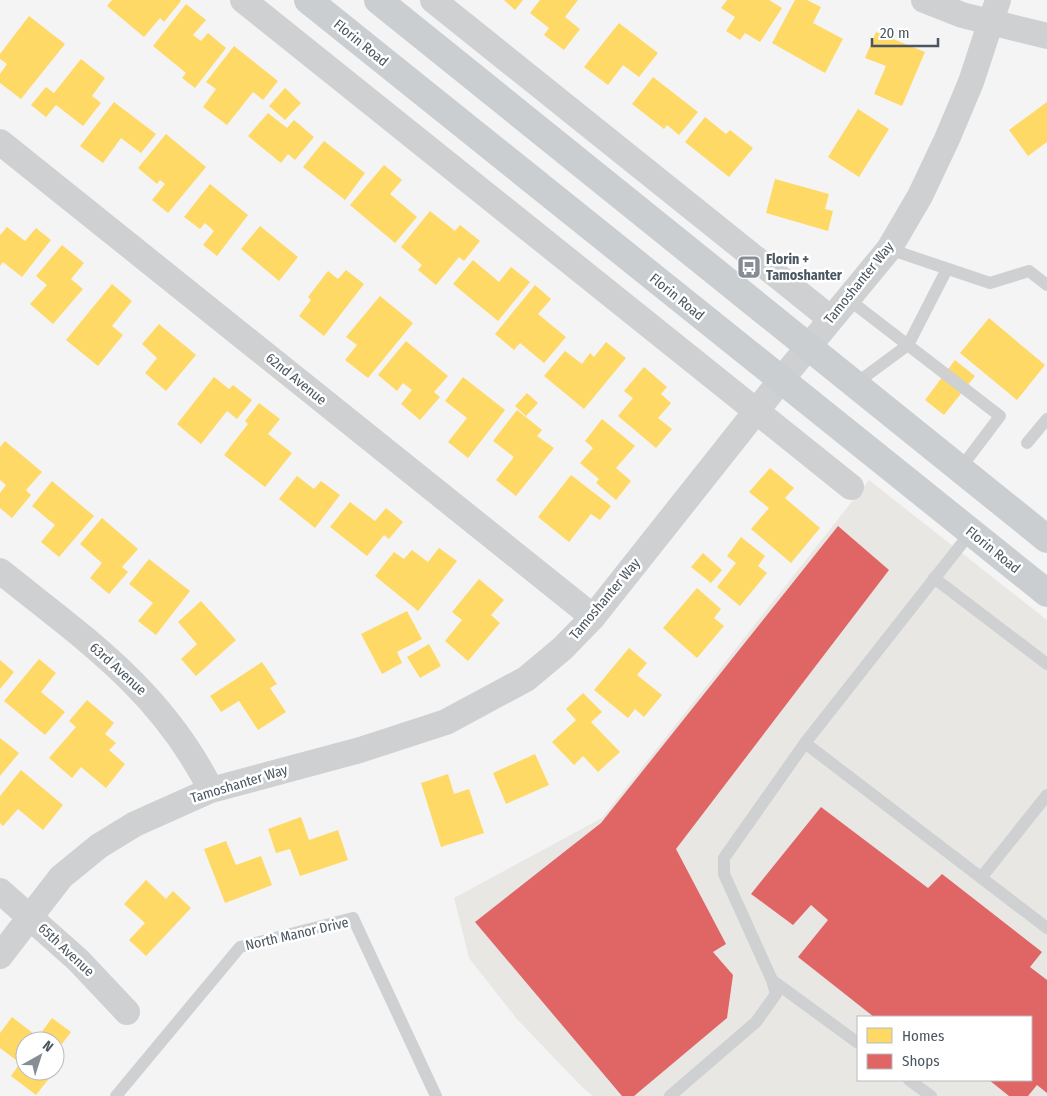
<svg xmlns="http://www.w3.org/2000/svg" width="1047" height="1096" font-family="'Fira Sans Condensed',sans-serif">
<rect width="100%" height="100%" fill="#f4f4f4"/>
<path fill="#e8e7e3" fill-rule="evenodd" d="M869,480L1047,620V1096H593L582,1087L516,1018L469,958L454,898L602,818ZM858,1017H1031V1080H858Z"/>
<path fill="#ffd966" d="M112,0H180L181,1L164,22L160,18L144,37L107,6Z
M504,0H523L515,10Z
M540,0H578L565,17L580,29L564,50L544,35L549,28L530,13Z
M727,0H769L782,8L760,42L745,33L740,40L726,31L735,17L721,8Z
M795,0H807L821,7L813,23L843,39L825,73L772,43Z
M186,4L206,20L193,35L201,41L208,33L226,48L195,88L182,78L186,73L153,46Z
M29,16L65,44L21,99L0,83V74L7,64L0,59V54Z
M619,23L658,53L639,77L623,65L608,85L584,67Z
M876,32L925,52L902,106L874,94L886,66L865,58Z
M234,46L278,81L263,100L253,92L227,125L203,107L216,89L206,82Z
M81,59L105,78L92,96L101,103L83,126L56,105L46,117L31,105L46,87L54,93Z
M653,77L698,112L679,135L667,125L664,129L632,104Z
M285,88L301,103L285,120L269,106Z
M114,102L156,134L141,153L121,138L103,163L80,146Z
M1047,102V142L1028,156L1009,130Z
M858,109L889,129L859,177L828,157Z
M268,113L287,128L294,120L314,137L295,160L288,154L281,163L248,136Z
M705,117L726,134L730,130L753,148L729,177L685,142Z
M166,134L206,167L168,213L152,200L165,184L160,180L157,184L138,168Z
M324,141L365,173L345,200L303,167Z
M384,165L402,180L390,194L417,217L395,243L350,205Z
M775,179L829,194L825,209L833,211L828,231L766,213Z
M210,184L248,215L217,256L203,245L214,231L205,223L200,229L184,217Z
M430,211L455,231L460,225L480,241L464,261L459,257L436,285L418,270L422,265L401,247Z
M260,226L298,257L279,281L241,249Z
M7,227L25,241L36,228L51,240L22,277L3,262L0,266V235Z
M62,245L84,263L71,279L83,289L53,324L30,304L47,285L36,276Z
M473,260L499,282L511,267L530,282L498,321L453,284Z
M346,270L364,284L324,336L299,316L311,300L308,297L328,271L338,279Z
M112,284L132,301L112,326L123,335L98,366L66,340Z
M535,285L551,299L538,314L566,337L544,363L520,343L514,350L495,334Z
M380,296L413,323L368,378L345,360L357,345L346,337Z
M989,318L1045,365L1017,400L960,353Z
M159,324L196,355L166,391L145,373L157,358L142,344Z
M406,341L448,376L434,392L440,397L420,420L401,404L412,390L403,383L397,391L378,375Z
M606,342L626,358L584,409L544,376L565,351L582,364L590,353L594,357Z
M955,360L975,376L944,415L925,400Z
M644,367L667,387L661,394L671,403L658,418L672,429L656,448L618,416L633,398L624,391Z
M214,377L229,389L233,385L252,400L237,419L227,411L201,444L177,424Z
M463,377L505,410L468,458L448,442L467,418L445,401Z
M527,393L538,403L526,416L515,406Z
M259,403L280,419L268,434L292,453L265,487L224,455L248,424L245,421Z
M517,410L542,430L537,436L554,448L516,496L496,480L514,457L493,441Z
M602,419L635,446L616,468L631,481L616,500L596,483L599,479L580,463L593,448L585,441Z
M5,441L42,472L26,490L31,495L12,518L0,508V493L6,485L0,480V447Z
M770,468L794,488L785,498L820,528L791,563L751,529L769,508L749,492Z
M571,475L611,506L600,520L591,514L569,542L538,517Z
M297,476L314,489L321,481L340,495L315,528L279,499Z
M52,481L94,516L59,557L41,542L55,525L32,506Z
M350,502L375,521L386,508L403,522L389,539L384,535L367,556L330,527Z
M102,518L138,549L122,567L128,572L109,594L90,578L102,563L80,544Z
M741,537L765,556L758,566L767,573L740,606L717,587L736,563L727,556Z
M439,548L457,561L418,611L375,576L394,552L404,559L412,550L428,562Z
M703,553L722,570L711,583L691,567Z
M149,559L190,591L156,635L138,621L153,603L129,584Z
M479,579L504,600L491,615L500,623L468,661L445,641L462,620L452,612Z
M697,588L721,609L714,618L724,626L697,658L663,628Z
M201,601L236,640L196,676L181,659L197,644L178,622Z
M407,611L422,639L397,652L402,663L382,674L361,634Z
M429,644L441,666L420,678L407,657Z
M629,648L647,663L637,675L662,695L644,717L635,709L628,718L594,690Z
M39,659L56,673L41,692L65,712L45,735L4,701Z
M0,660L14,672L0,689Z
M262,662L277,684L270,688L286,712L258,730L239,701L221,712L210,696Z
M583,693L602,712L591,722L620,752L598,772L583,756L574,765L552,742L576,720L566,709Z
M87,700L114,723L105,734L116,743L109,750L125,764L106,788L81,767L72,778L49,758L76,727L69,721Z
M0,738L19,753L0,776Z
M535,754L549,785L506,804L493,773Z
M21,770L63,805L43,830L18,809L3,826L0,823V796Z
M448,774L454,794L469,789L484,833L441,847L421,783Z
M301,817L309,840L338,830L348,860L300,876L290,849L276,853L268,829Z
M226,841L236,865L261,856L272,885L225,903L204,849Z
M146,880L166,899L173,891L191,908L146,956L129,940L145,923L124,904Z
M12,1017L38,1037L52,1018L71,1032L55,1053V1041H25V1071H55L36,1095L11,1076L20,1063L0,1048V1033Z"/>
<path fill="#e06666" d="M838,526L889,570L676,849L726,944L713,952L733,975L727,1018L634,1096H622L475,922L601,823Z
M821,807L928,888L942,874L1042,952L1030,967L1047,980V1093L1037,1085L1028,1096H1009L989,1080H1031V1017H874L798,957L828,920L811,905L793,925L751,894Z"/>
<g fill="none" stroke-linecap="round" stroke-linejoin="round">
<path stroke="#ced0d2" stroke-width="12" d="M889,249L990,283L1029,271L1047,285
M848,299L1000,416L960,469
M855,384L908,345L947,269
M1027,443L1047,419
M934,578L1047,664
M805,743L1047,928
M981,878L1047,795
M772,980L858,1043
M909,1080L931,1096
M116,1096L240,947L353,918L436,1096
M670,1096L756,1022L776,994L772,980L724,874V858L805,743L971,532"/>
<path stroke="#ced0d2" stroke-width="26" d="M243,0L851,487
M433,0L831,319
M924,0L962,15L1047,36
M0,142L593,617
M0,571C85,639 161,690 211,790
M0,891L78,960L127,1012
M0,956L61,877L99,846L135,824L211,790L360,750L446,722L526,679L563,648L593,617L781,380L889,249L920,196L947,139L971,82L998,0"/>
<path stroke="#caced1" stroke-width="28" d="M308,0L1047,593
M378,0L1047,539"/>
</g>
<defs>
<g id="bus-square" transform="scale(1.25)"><rect x="-9" y="-9" width="18" height="18" rx="4" fill="#868d94" stroke="#fff"/><path d="M-5-6H5V4H4V6H2V4H-2V6H-4V4H-5ZM-3.5-4V0h7V-4ZM-3.5 1.2v1.5H-2V1.2ZM2 1.2v1.5H3.5V1.2Z" fill="#fff"/></g>
</defs>
<g fill-rule="evenodd">
<use href="#bus-square" x="749" y="267"/>
</g>
<g text-anchor="middle" dominant-baseline="central" stroke-width="5" stroke-linejoin="round" paint-order="stroke">
<g font-size="14" fill="#4a5661" stroke="#fff">
<text transform="translate(361 43) rotate(39)">Florin Road</text>
<text transform="translate(859 283) rotate(-51)">Tamoshanter Way</text>
<text transform="translate(677 297) rotate(39)">Florin Road</text>
<text transform="translate(296 379) rotate(39)">62nd Avenue</text>
<text transform="translate(993 550) rotate(39)">Florin Road</text>
<text transform="translate(605 599) rotate(-50)">Tamoshanter Way</text>
<text transform="translate(118 669) rotate(42)">63rd Avenue</text>
<text transform="translate(239 784) rotate(-17)">Tamoshanter Way</text>
<text transform="translate(297 934) rotate(-13)">North Manor Drive</text>
<text transform="translate(66 950) rotate(43)">65th Avenue</text>
</g>
<g font-size="14" font-weight="bold" fill="#4a5661" stroke="#fff" text-anchor="start">
<text x="766" y="259">Florin +<tspan x="766" dy="16">Tamoshanter</tspan></text>
</g>
</g>
<rect x="857" y="1016" width="175" height="65" fill="#ffffff" stroke="#b7bbc0"/>
<rect x="867" y="1028" width="25" height="15" fill="#ffd966" stroke="#b7bbc0"/>
<text x="902" y="1041" font-size="15" fill="#4a5661">Homes</text>
<rect x="867" y="1054" width="25" height="15" fill="#e06666" stroke="#b7bbc0"/>
<text x="902" y="1066" font-size="15" fill="#4a5661">Shops</text>
<g transform="translate(40 1056) rotate(39)"><circle r="24" fill="#ffffff" stroke="#b7bbc0"/>
<path d="M0-4L9 19L0 12L-9 19Z" fill="#868d94"/>
<text y="-8" font-size="14" font-weight="bold" text-anchor="middle" fill="#4a5661">N</text>
</g>
<path d="M872 38v8h66v-8" fill="none" stroke="#4a5661" stroke-width="2.5"/>
<text x="880" y="38" font-size="15" fill="#4a5661" stroke="#ffffff" stroke-width="4" paint-order="stroke">20 m</text>
</svg>
